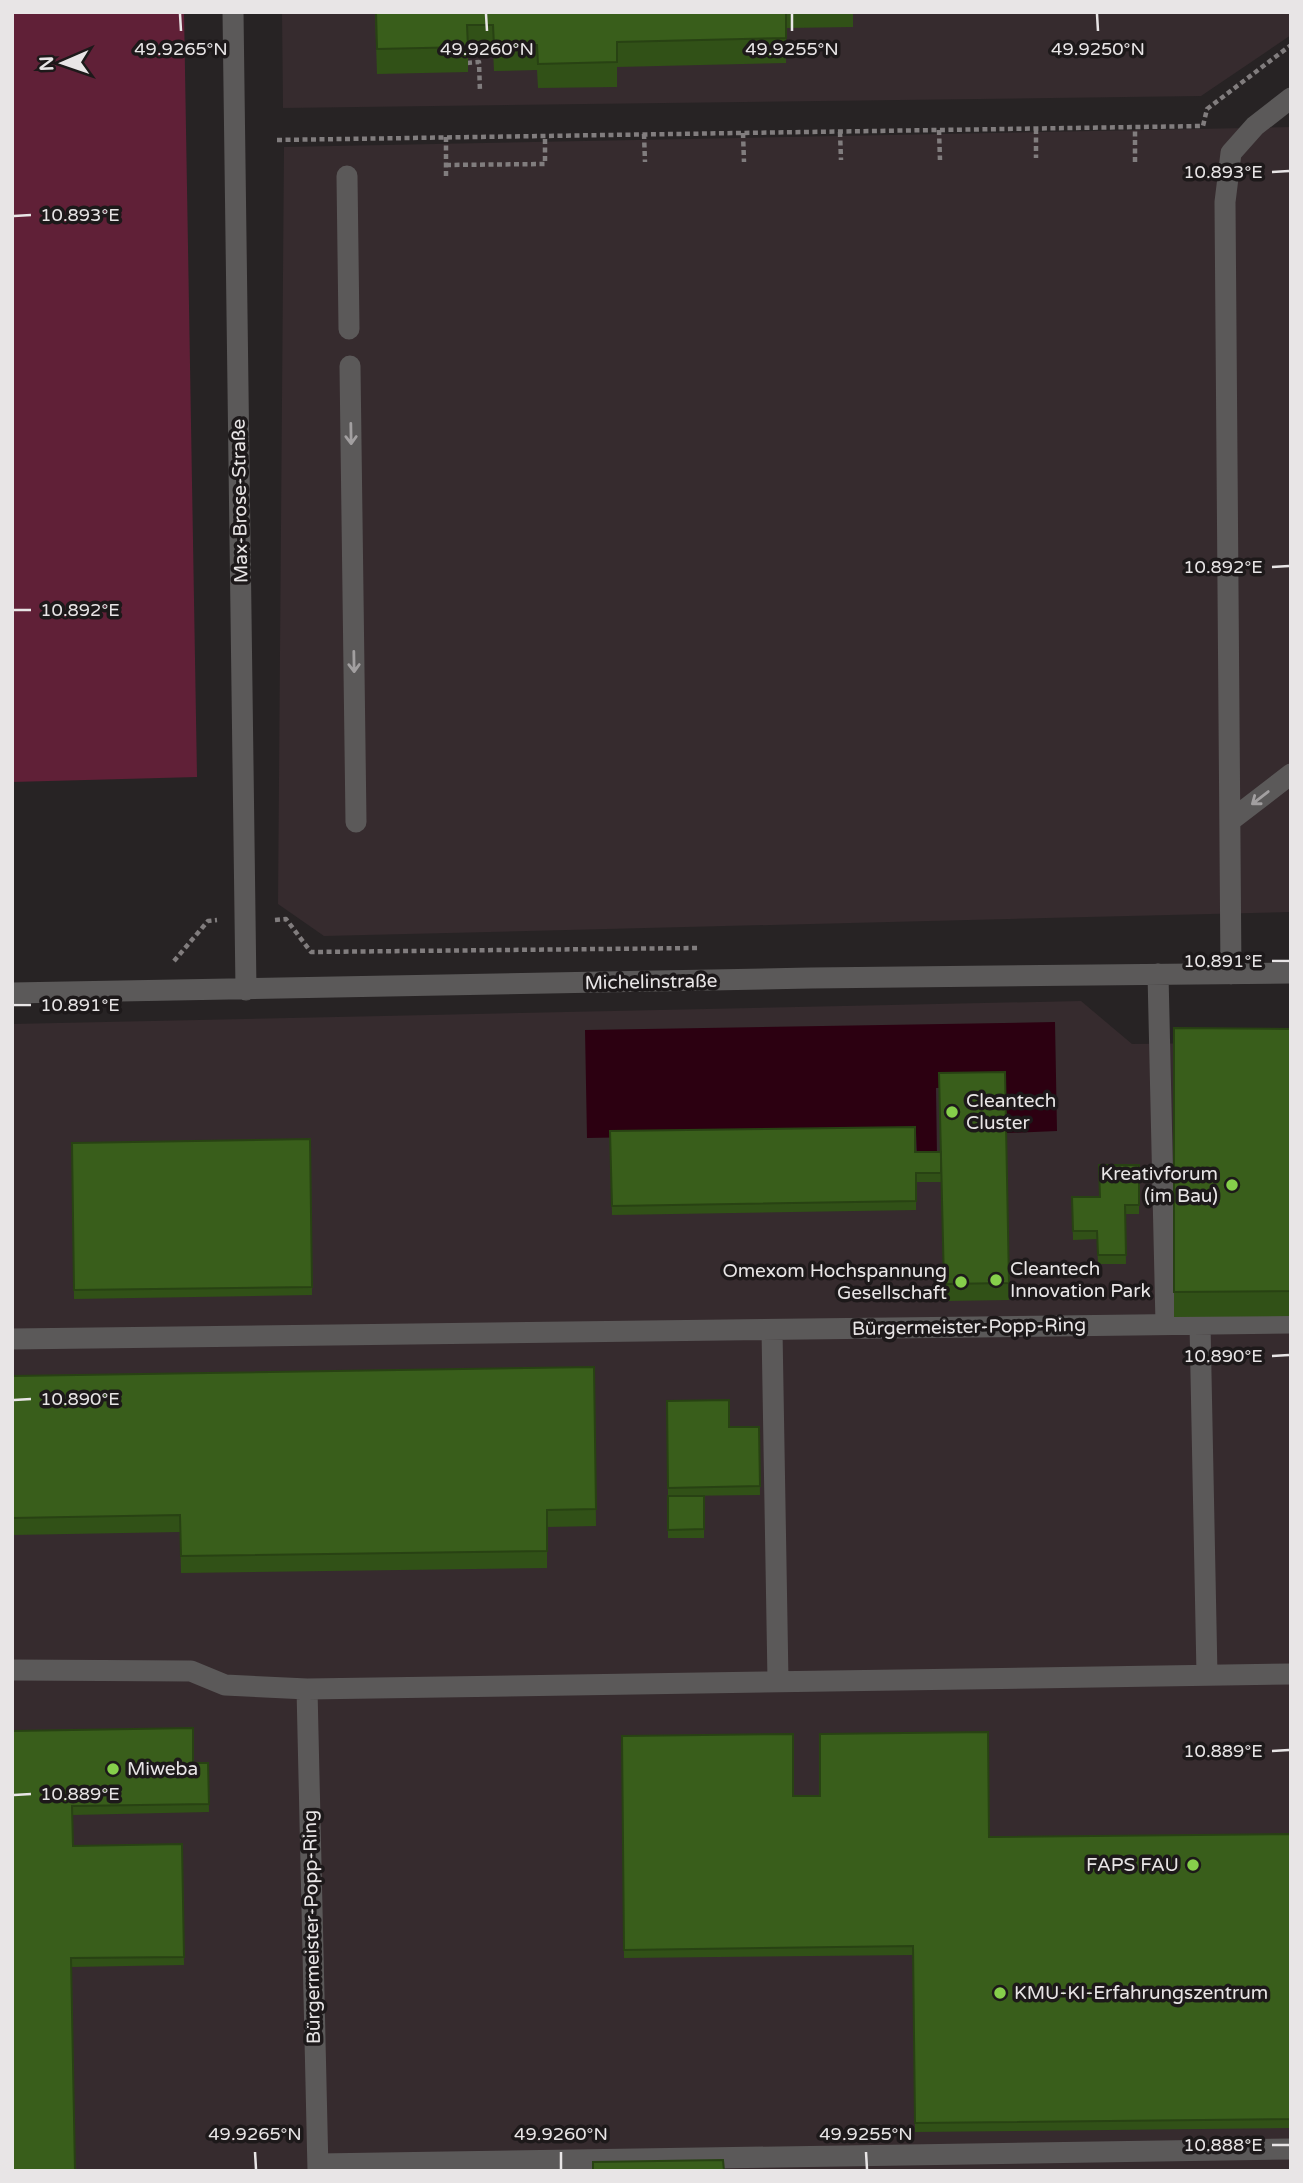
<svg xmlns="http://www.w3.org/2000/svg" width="1303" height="2183" font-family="'Varela Round',sans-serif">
<rect width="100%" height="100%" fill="#272324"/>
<path fill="#362b2e" d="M282,12H1291V35L1201,96L283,108Z
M1291,127V912L324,936L278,904L284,147Z
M1081,1001L1132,1044L1291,1042V2171H12V1024Z"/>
<path fill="#602037" d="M12,12H184L197,777L12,782Z"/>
<path fill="#2c0011" d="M1055,1022L1057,1131L1007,1133L1005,1086L936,1088L937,1157H917L916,1132L587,1138L585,1030Z"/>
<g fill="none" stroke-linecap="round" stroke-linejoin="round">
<path stroke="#817d7e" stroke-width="4.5" stroke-dasharray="5 3.5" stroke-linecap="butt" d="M467,63L479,62L480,92
M1036,129V158
M939,130L940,160
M840,132L841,160
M743,133L744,162
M644,134L645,162
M446,137V176
M277,140L1203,126L1207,109L1291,45
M1135,162V128
M446,165L545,164V136
M275,920L286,919L311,952L698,948
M174,961L208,921L217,920"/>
<path stroke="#5b5959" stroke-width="21" d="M233,12L246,990
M347,176L349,329
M350,366L356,822
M1230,821L1291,774
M1158,974L1166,1324
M1231,974L1225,202L1231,153L1255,126L1291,98
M12,993L811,978L1291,973
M1200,1324L1207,1675
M772,1330L778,1681
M12,1339L1291,1323
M12,1670L191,1671L225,1685L307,1689L1291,1674
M307,1689L318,2171
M318,2164L1291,2149"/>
</g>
<path fill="#315117" d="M375,12H853V27L786,28V63L617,67V87L538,88L537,70L494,71L493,49L468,50V72L377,74Z
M1174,1028L1291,1029V1316L1174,1317Z
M1005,1072L1009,1300L944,1301L941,1175V1182H916V1210L612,1215L610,1131L915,1152H941Z
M310,1139L312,1295L74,1299L72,1143Z
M1139,1165V1214H1125L1126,1264H1098L1097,1239L1073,1240L1072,1197H1100Z
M594,1367L596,1526L547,1527V1568L181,1573L180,1532L12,1535V1376Z
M667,1401L729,1427H759L760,1495L668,1496Z
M668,1496H704V1538H668Z
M12,1731L193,1763H208L209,1812L72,1815L73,1846L182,1844L184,1965L71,1967Z
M622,1736L793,1796L989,1837L1291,1834V2128L915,2132L913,1955L624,1958Z"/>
<path fill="#395e1b" stroke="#284213" stroke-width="2" d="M376,12H786V38L617,42V62L538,64L537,45L494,46L493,25H467L468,47L377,49Z
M1174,1028L1291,1029V1291L1174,1292Z
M1005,1072L1009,1283L944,1284L939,1073Z
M915,1127V1152H941V1173H916V1201L612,1206L610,1131Z
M310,1139L312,1287L74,1290L72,1143Z
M1099,1165H1139V1205H1125L1126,1255H1098L1097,1231H1073L1072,1197H1100Z
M594,1367L596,1509L547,1510V1551L181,1556L180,1515L12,1518V1376Z
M729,1400V1427H759L760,1486L668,1488L667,1401Z
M668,1496H704V1529L668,1530Z
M193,1728V1763H208L209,1804L72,1806L73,1846L182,1844L184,1957L71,1958L75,2171H12V1731Z
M988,1732L989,1837L1291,1834V2119L915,2123L913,1946L624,1950L622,1736L793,1734V1796H820V1734Z
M723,2160L724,2171H593V2162Z"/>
<defs><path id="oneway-shaft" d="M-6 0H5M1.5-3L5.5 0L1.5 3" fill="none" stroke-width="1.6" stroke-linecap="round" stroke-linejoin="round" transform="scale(1.75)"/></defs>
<g stroke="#a29fa0">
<use href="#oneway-shaft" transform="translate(351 434) rotate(89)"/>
<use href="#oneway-shaft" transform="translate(354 662) rotate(89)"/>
<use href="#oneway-shaft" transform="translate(1260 798) rotate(142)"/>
</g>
<path fill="none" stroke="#e8e5e6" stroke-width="2.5" d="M180,14L181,31M486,14L487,31M792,14V31M1097,14L1098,31M1272,172L1289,171M14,216L31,215M1272,567L1289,566M14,610H31M1272,961H1289M14,1005H31M1272,1356L1289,1355M14,1400L31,1399M1272,1751L1289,1750M14,1795L31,1794M1272,2145H1289M255,2152L256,2169M561,2152V2169M866,2152L867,2169"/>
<g fill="#86cf4b" stroke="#1d191a" stroke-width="2.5">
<circle cx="952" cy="1112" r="7"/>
<circle cx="1232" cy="1185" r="7"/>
<circle cx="996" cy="1280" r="7"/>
<circle cx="961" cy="1282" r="7"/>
<circle cx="113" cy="1769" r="7"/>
<circle cx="1193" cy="1865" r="7"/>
<circle cx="1000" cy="1993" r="7"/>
</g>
<g text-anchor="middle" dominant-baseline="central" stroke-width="7" stroke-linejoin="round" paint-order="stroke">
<g font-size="19" fill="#e8e5e6" stroke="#1d191a">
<text transform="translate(240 501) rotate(-91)">Max-Brose-Straße</text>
<text transform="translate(651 982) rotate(-1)">Michelinstraße</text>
<text transform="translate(969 1327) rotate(-1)">Bürgermeister-Popp-Ring</text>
<text transform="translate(312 1927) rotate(-91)">Bürgermeister-Popp-Ring</text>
</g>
<g font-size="19" fill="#e8e5e6" stroke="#1d191a" text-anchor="start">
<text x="966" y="1101">Cleantech<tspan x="966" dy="22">Cluster</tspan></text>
<text x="1218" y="1174" text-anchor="end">Kreativforum<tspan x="1218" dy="22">(im Bau)</tspan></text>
<text x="1010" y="1269">Cleantech<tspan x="1010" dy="22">Innovation Park</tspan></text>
<text x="947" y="1271" text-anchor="end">Omexom Hochspannung<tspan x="947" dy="22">Gesellschaft</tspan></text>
<text x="127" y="1769">Miweba</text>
<text x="1179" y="1865" text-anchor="end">FAPS FAU</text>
<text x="1014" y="1993">KMU-KI-Erfahrungszentrum</text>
</g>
</g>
<g font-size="18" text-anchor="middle" fill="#e8e5e6" stroke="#1d191a" stroke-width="7" stroke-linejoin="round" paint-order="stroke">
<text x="181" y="55">49.9265°N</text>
<text x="487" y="55">49.9260°N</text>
<text x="792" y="55">49.9255°N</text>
<text x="1098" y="55">49.9250°N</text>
<text x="1223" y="178">10.893°E</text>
<text x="80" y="221">10.893°E</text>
<text x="1223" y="573">10.892°E</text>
<text x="80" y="616">10.892°E</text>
<text x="1223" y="967">10.891°E</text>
<text x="80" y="1011">10.891°E</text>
<text x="1223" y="1362">10.890°E</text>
<text x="80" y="1405">10.890°E</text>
<text x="1223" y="1757">10.889°E</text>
<text x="80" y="1800">10.889°E</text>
<text x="255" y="2140">49.9265°N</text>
<text x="561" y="2140">49.9260°N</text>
<text x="866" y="2140">49.9255°N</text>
<text x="1223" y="2151">10.888°E</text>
</g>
<rect width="1303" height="2183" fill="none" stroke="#e8e5e6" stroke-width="28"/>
<g transform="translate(63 63) rotate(268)" stroke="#1d191a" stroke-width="5" paint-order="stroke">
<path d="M0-5L12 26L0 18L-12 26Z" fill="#e8e5e6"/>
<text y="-10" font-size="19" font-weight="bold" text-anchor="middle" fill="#e8e5e6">N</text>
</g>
</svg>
